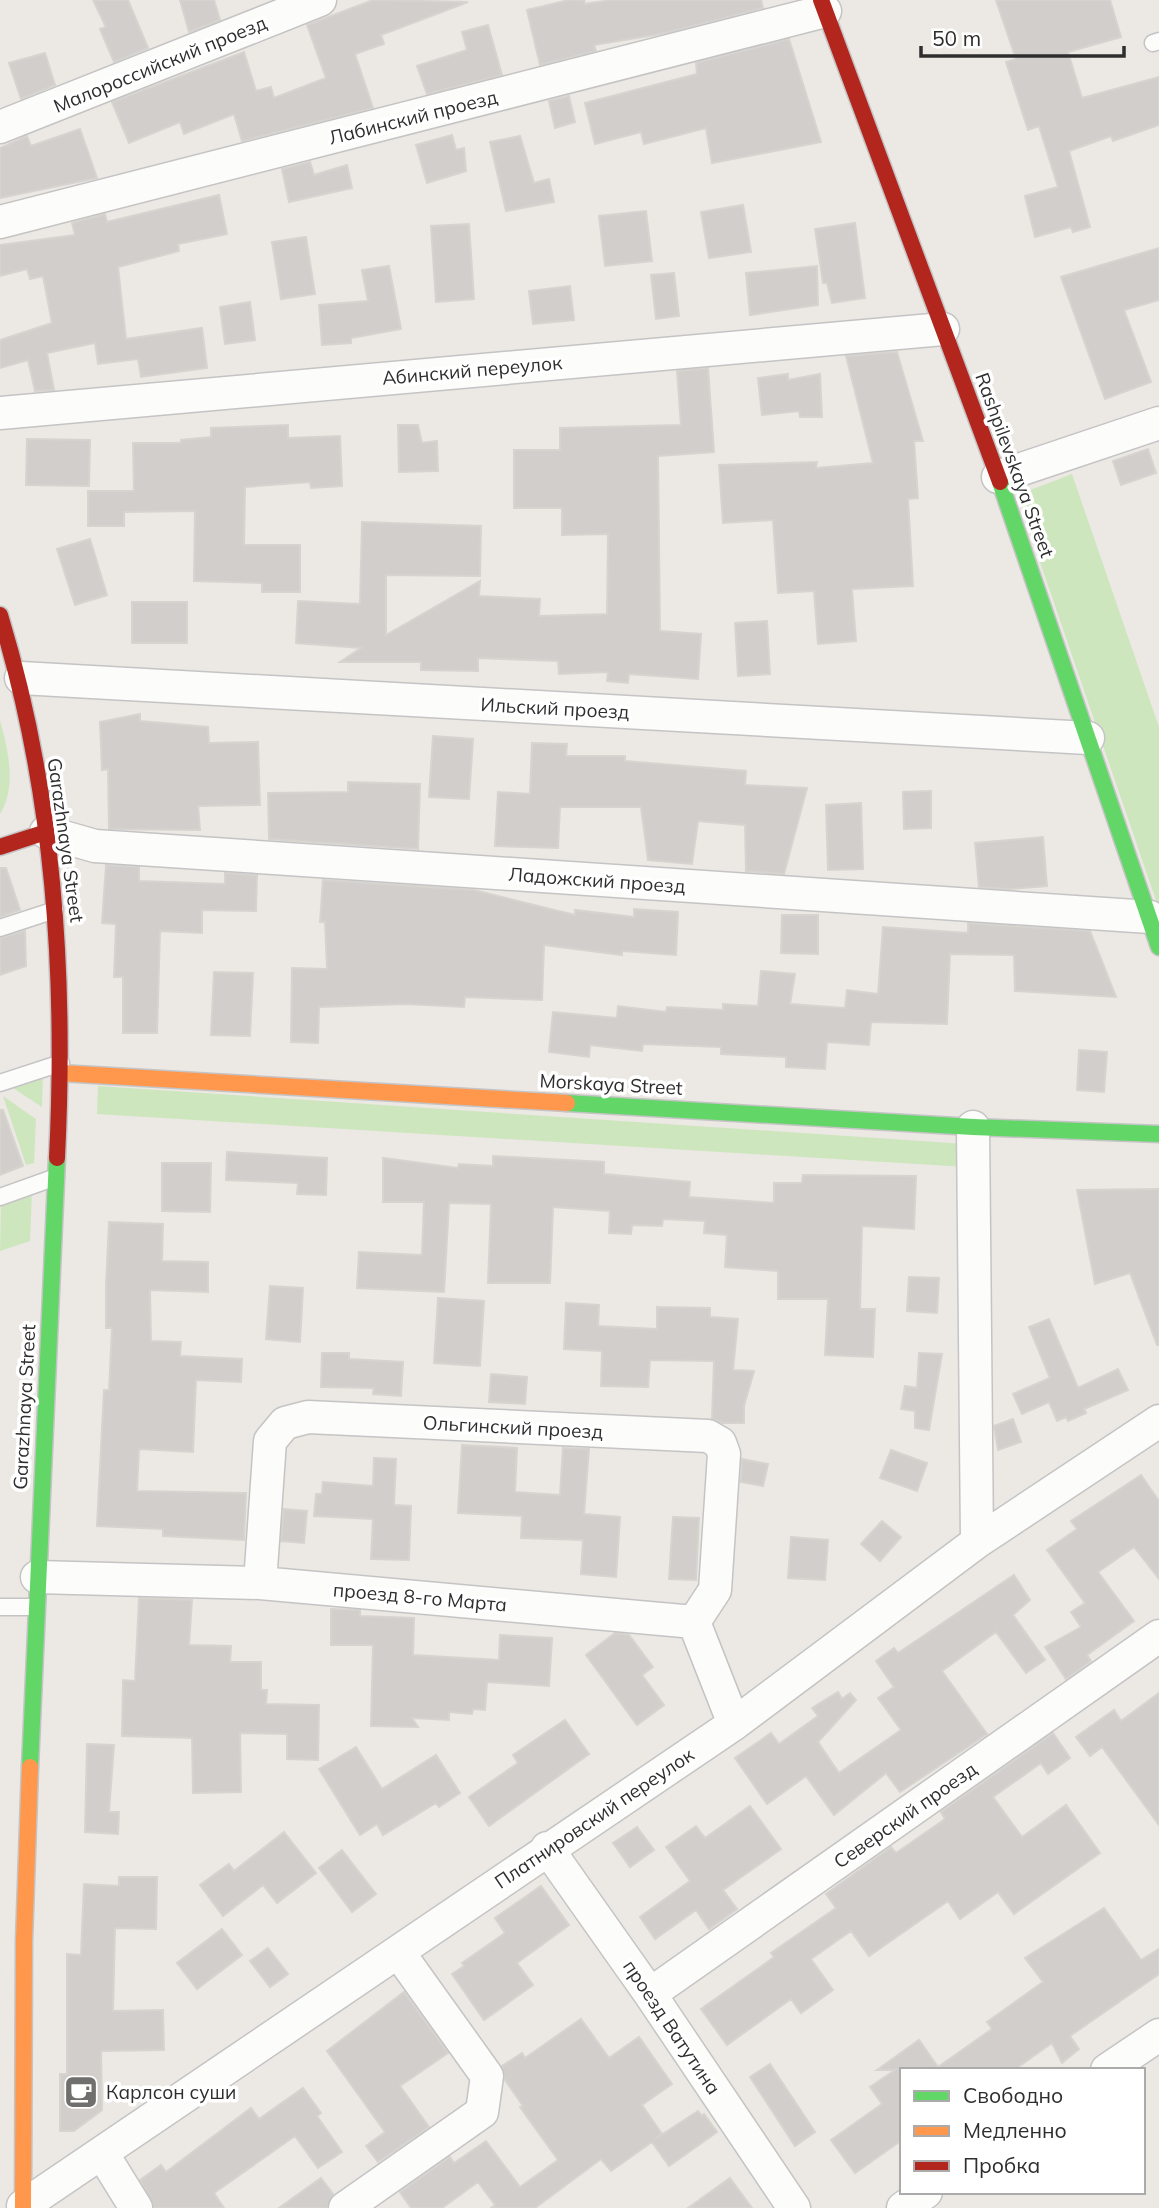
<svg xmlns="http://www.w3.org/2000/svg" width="1159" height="2208" font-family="Mulish,sans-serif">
<rect width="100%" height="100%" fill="#ece8e4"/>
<path fill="#cee6be" d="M1072,474L1159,727V909L1017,495Z
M0,720C8,749 17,787 0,814Z
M43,1076L42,1107L10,1086Z
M98,1086L966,1144V1167L97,1114Z
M3,1096L36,1119L34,1163L26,1165Z
M32,1191L30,1241L0,1251L1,1203Z"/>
<path fill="#d1cecb" stroke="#d7d4d0" stroke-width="2" d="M93,0H128L148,48L114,62L100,29L106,27Z
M180,0H214L220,20L189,32Z
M373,0L468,2L381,35L384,44L355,54L373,108L242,141L234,114L184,134L180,122L129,143L112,102L244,52L256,91L271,87L274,98L326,78L307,25Z
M569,0H584L585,4L611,0H761L763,8L666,33L594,45L596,51L540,65L527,10Z
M996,0H1110L1121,37L1068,52L1082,98L1159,77V125L1113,141L1111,136L1069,151L1090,227L1073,232L1071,227L1035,237L1025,196L1058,187L1039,126L1028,130L1006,62L1016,59Z
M488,25L502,75L427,94L417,66L467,50L462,32Z
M789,39L821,142L712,163L706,128L644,144L641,132L595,144L585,103L697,74L696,63Z
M45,53L55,85L21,99L9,63Z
M569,96L575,122L555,128L549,101Z
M80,129L97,178L0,198V148L27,136L31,146Z
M452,135L456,150L464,148L466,171L427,183L416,145Z
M520,136L534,183L549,179L554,202L506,211L490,142Z
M310,162L314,175L347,165L352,188L289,202L282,169Z
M219,195L227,234L178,244L179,251L118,267L126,339L202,328L207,368L141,377L138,359L98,364L95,343L47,353L54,390L35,391L28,360L0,368V340L52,323L43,276L30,279L27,269L0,276V245L75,235L72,223L105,214L107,222Z
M743,205L751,252L709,258L701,212Z
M646,211L652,261L605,266L599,216Z
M855,223L865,298L832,303L827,283H823L815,229Z
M469,224L474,299L436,302L431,226Z
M306,237L315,294L281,299L272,242Z
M1159,248V300L1124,310L1151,382L1105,399L1061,277Z
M389,266L401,329L351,338V343L322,345L319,305L368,301L362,270Z
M817,266L818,305L750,315L746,273Z
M674,273L679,316L656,319L651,275Z
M570,286L574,320L533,324L529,291Z
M250,302L255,340L225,344L220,307Z
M897,352L923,441H914L918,498L908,499L913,586L852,589L856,641L818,644L814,591L778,593L773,520L723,523L719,465L817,462L816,468L873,463L846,356Z
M708,368L714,452L658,456L660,631L701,634L698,679L629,674L628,683L607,681L608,672L559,674L558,661L478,658V671L421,670V662H340L361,648L296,643L298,601L360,604L362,522L481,526L480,576L386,575V635L480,581L479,596L540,599L539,616L607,614L608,534L562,535V508H514V450H560V428L681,425L677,371Z
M788,374V380L820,374L822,417H800L799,411L762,415L758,378Z
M288,425V438L340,436L342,486L311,488L310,482L245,487L244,545H300V592H262V583L194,581L195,511L124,512V526H88V491H134L133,443H181V440L211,437V428Z
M398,425H418L422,443L437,441L438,471L399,472Z
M27,439L90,440L89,486L26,485Z
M1148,449L1156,473L1121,485L1113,461Z
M90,539L107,595L75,605L57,549Z
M132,602H187V643H132Z
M767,621L770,674L738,676L735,623Z
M140,714V721L208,727L209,743L258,742L260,805L198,806L200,830L109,829L108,769L102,770L100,722Z
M433,736L473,739L469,799L429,797Z
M532,743L567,744L566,756H625V761L746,771L745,785L807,788L784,874L746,871L745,825L698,821L692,864L648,860L641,807H560L558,848L495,846L498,792L530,794Z
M348,782L420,784L418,849L269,839L268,793L348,792Z
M931,791V828L904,829L903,792Z
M861,803L863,869L828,870L826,805Z
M1043,837L1047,886L1010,889L979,887L975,843Z
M106,865L139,867V881L225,884V873L257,875L256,911L202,910V933L160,931L157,1033H123V977H114L116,924L102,923Z
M0,868H6L20,910L0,917Z
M323,880L474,890L575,915V910L634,917V909L678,912L676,955L622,951V955L544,945L542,1000L465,997L464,1007L406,1004L319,1007L318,1043L291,1042L292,968L327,969L325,922H320Z
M782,915H818V954L781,953Z
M968,923L1090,931L1116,997L1015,991L1014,955L950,954L947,1024L871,1022L869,1045L827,1042L825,1069L786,1067V1057L721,1054V1047L643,1044L642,1051L590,1045L589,1057L549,1052L553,1012L617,1018L618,1006L666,1012L667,1007L723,1010V1004L758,1006L761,971L795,974L790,1004L845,1008L847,990L878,994L883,927L968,933Z
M25,931L26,966L0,975V938Z
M214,972L253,973L250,1036L211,1035Z
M1079,1050L1107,1052L1104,1092L1077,1090Z
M0,1110H3L23,1166L0,1175Z
M227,1152L327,1158L326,1195L297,1194L298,1183L226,1180Z
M493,1156L604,1162V1174L690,1182L689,1197L774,1203V1183H802L803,1175L916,1176L914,1229L862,1226L860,1309H875L873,1357L825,1355L828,1299H778V1271L725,1267L727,1235L704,1233L705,1221L663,1219L662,1226L632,1225L631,1234L609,1233L610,1211L553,1207L550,1283H488L491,1204L449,1203L444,1292L357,1288L359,1252L422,1255L424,1202H383V1158L458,1168L459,1164L493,1166Z
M162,1163H211L210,1212L162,1211Z
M1159,1189V1345H1157L1130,1273L1095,1284L1077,1190Z
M109,1222L163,1224L162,1261L208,1262V1292L150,1290L151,1341L181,1342L180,1356L242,1359L241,1382L196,1380L193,1452L139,1449L137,1491L246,1493L244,1540L163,1536V1529L97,1526L104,1390H109L112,1328H106V1285Z
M909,1277L939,1278L937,1313L907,1311Z
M270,1286L303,1288L300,1342L266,1339Z
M438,1298L484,1301L480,1366L434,1363Z
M566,1303L599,1305L598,1326L657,1329V1307L710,1308V1317L738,1319L733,1370L754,1371L744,1406V1423H722L712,1419L714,1361L650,1360L648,1387L601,1386L602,1351L564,1349Z
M1049,1319L1078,1388L1118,1369L1128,1390L1084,1409L1086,1413L1068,1421L1066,1417L1057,1421L1049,1402L1022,1414L1013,1394L1050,1378L1029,1327Z
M322,1353H349V1359L403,1362L401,1396L373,1394L374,1388L321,1387Z
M919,1353L942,1354L929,1430L915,1428V1411L901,1409L905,1386L917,1388Z
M491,1374L527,1377L525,1404L489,1402Z
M1013,1419L1021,1442L998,1450L994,1426Z
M462,1445L517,1448L515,1492L560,1495L563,1448L589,1449L584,1514L620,1517L616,1577L581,1574L583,1540L521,1538L522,1516L458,1513Z
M891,1450L927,1463L917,1491L880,1478Z
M374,1458L396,1459L394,1505L411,1506L409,1560L371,1559L373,1519L314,1516L316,1494H322L323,1482L373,1486Z
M742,1459L768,1464L763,1486L741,1482Z
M1141,1475L1159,1501V1579L1134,1547L1098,1572L1134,1621L1087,1655L1091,1661L1066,1679L1045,1647L1081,1627L1071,1612L1085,1603L1047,1550L1077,1529L1071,1521Z
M284,1509L307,1511L304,1543L281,1541Z
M673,1517L699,1518L696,1580L669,1579Z
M882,1521L901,1537L880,1561L861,1544Z
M791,1537L828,1540L825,1580L788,1578Z
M1014,1575L1030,1600L1013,1615L1045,1660L1026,1673L996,1632L942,1671L987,1734L900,1792L886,1773L834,1815L806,1776L767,1804L735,1758L771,1733L779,1744L818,1716L812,1708L838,1692L842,1699L850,1693L856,1700L818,1742L839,1773L901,1730L878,1698L894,1687L876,1661L894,1648L898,1653Z
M139,1598L192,1600L189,1645L231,1646L230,1662H261V1690H267L266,1704L319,1705L318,1760L287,1759V1734L240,1733L241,1792L193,1793L192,1738L122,1736L123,1680L135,1681Z
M331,1609L360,1610V1616L414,1618L413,1655L499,1660L500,1635L552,1638L549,1686L487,1682L485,1710L473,1709L472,1714L449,1712V1720L412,1718L418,1727L371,1726L373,1645H331Z
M615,1633L629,1635L653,1667L642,1675L664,1705L637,1725L586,1655Z
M1159,1693V1825L1102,1747L1090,1756L1076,1737L1114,1710L1121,1721Z
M565,1720L589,1754L489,1826L469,1797L518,1763L513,1755Z
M1053,1733L1070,1758L1048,1774L1041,1763L993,1797L1022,1837L1066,1805L1100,1853L1014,1914L998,1892L960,1919L948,1901L869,1956L851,1931L811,1959L833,1990L801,2013L791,1999L727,2045L701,2009L766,1963L774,1957L771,1953L836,1908L826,1894L891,1847L896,1853L945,1819L941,1812Z
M87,1744L114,1745L109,1812H119L118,1834L85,1832Z
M356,1747L382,1789L436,1755L460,1793L439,1807L436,1803L383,1835L377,1824L360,1835L319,1769Z
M750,1806L781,1849L723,1890L737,1909L709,1929L696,1910L655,1939L640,1917L690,1881L666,1847L696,1826L705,1838Z
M637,1827L654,1850L630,1867L613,1843Z
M284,1832L316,1873L277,1903L263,1885L223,1916L200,1885L229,1864L234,1871Z
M342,1850L376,1894L352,1912L319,1868Z
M119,1877H157L156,1929L115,1928L113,2011L163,2010L164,2050L101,2051L102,2110L74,2131H60V2074H67V1954L81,1955L84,1884L119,1886Z
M541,1886L569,1925L517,1963L533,1985L484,2020L452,1974L464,1966L462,1963L505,1933L495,1918Z
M1104,1908L1141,1960L1159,1949V1974L1070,2036L1079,2049L1062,2063L1052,2043L1014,2070H902V2140L855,2173L831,2140L882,2104L870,2087L895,2070H877L919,2040L938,2067L992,2029L987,2022L1043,1982L1025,1958Z
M222,1929L242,1955L197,1989L177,1963Z
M268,1948L288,1974L270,1987L250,1961Z
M404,1992L448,2053L400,2086L429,2127L378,2162L366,2146L385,2132L327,2051Z
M581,2019L609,2058L639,2037L672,2084L642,2105L662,2134L655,2139L698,2111L702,2116L704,2114L717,2132L669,2166L652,2142L611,2171L601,2159L535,2208H491L495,2205L478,2182L442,2208H411L400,2192L450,2157L454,2163L486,2141L520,2187L558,2160L520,2107L523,2106L505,2080L502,2066L522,2053L525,2058Z
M770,2064L815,2132L795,2146L750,2077Z
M303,2088L321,2113L317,2116L342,2152L318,2168L295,2136L214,2193L224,2208H154L140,2180L161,2165L166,2172L251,2108L259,2119Z
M321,2178L333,2194L327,2208H279Z
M730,2178L752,2208H688Z"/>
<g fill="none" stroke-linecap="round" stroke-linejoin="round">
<g stroke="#c5c4c5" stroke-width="19">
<path id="lane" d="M1153,43L1159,41
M0,928L55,910
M0,1083L61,1063
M0,1197L56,1177
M0,1607H36"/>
</g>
<g stroke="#c5c4c5" stroke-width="35">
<path id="street" d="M0,127L320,0
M0,222L825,11
M0,413L943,329
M998,477L1159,423
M21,678L1088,738
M46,832L95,846L1150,917
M973,1127L977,1542
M37,1577L260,1583L694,1622L734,1724
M260,1583L270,1441L285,1423L308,1417L708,1436L720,1443L724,1454L715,1590L694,1622
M547,1848L650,1994L794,2208
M650,1994L1159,1636
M1107,2070L1159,2035
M102,2153L136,2208
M23,2206L734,1724L977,1542L1159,1421
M345,2208L482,2112L487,2076L399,1953
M903,2208L926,2192"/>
</g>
<g stroke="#c5c4c5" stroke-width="19">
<path id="fast" d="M1000,482L1159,947
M567,1103L973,1127L1159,1134
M30,1767L57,1158"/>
</g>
<g stroke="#c5c4c5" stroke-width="19">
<path id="slow" d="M60,1073L567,1103
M23,2208L24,1941L30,1767"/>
</g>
<g stroke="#c5c4c5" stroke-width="19">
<path id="jam" d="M821,0L1000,482
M0,615C54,792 66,974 57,1158
M0,847L46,832"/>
</g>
<use href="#lane" stroke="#fcfcfb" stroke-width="16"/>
<use href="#street" stroke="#fcfcfb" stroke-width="32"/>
<use href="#fast" stroke="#63d668" stroke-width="16"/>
<use href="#slow" stroke="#ff974d" stroke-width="16"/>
<use href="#jam" stroke="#b3261e" stroke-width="16"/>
</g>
<defs>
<g id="cafe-square" transform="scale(1.75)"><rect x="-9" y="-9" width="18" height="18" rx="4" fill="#706f6e" stroke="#fff"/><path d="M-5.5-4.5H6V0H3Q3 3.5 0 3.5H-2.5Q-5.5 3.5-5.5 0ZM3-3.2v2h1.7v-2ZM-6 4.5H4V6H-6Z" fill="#fff"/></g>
</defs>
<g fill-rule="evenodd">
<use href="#cafe-square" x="81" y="2092"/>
</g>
<g text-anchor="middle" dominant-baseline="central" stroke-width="7" stroke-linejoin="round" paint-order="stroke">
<g font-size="19" fill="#2e2e2e" stroke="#fff">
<text transform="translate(160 64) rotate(-22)">Малороссийский проезд</text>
<text transform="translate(413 117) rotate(-14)">Лабинский проезд</text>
<text transform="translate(472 370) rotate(-5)">Абинский переулок</text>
<text transform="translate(1015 465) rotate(70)">Rashpilevskaya Street</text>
<text transform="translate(555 708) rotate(3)">Ильский проезд</text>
<text transform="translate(66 840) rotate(82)">Garazhnaya Street</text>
<text transform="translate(597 880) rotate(4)">Ладожский проезд</text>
<text transform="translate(611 1084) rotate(3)">Morskaya Street</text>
<text transform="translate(24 1407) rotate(-87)">Garazhnaya Street</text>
<text transform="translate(513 1427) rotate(3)">Ольгинский проезд</text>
<text transform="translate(420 1597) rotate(5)">проезд 8-го Марта</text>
<text transform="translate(905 1815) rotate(-35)">Северский проезд</text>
<text transform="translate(594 1818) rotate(-34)">Платнировский переулок</text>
<text transform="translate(672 2027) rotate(56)">проезд Ватутина</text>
</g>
<g font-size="19" fill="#2e2e2e" stroke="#fff" text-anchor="start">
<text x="106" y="2092">Карлсон суши</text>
</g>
</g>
<rect x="900" y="2068" width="245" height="126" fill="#ffffff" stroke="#ababab" stroke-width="2"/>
<rect x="914" y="2091" width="35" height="10" fill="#63d668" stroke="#ababab" stroke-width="2"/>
<text x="963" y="2103" font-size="21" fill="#2e2e2e">Свободно</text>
<rect x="914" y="2126" width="35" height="10" fill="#ff974d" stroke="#ababab" stroke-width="2"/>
<text x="963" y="2138" font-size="21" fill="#2e2e2e">Медленно</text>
<rect x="914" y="2161" width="35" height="10" fill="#b3261e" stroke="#ababab" stroke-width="2"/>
<text x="963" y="2173" font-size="21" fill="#2e2e2e">Пробка</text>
<path d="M921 46v10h203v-10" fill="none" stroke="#2e2e2e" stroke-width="3.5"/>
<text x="932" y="46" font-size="21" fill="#2e2e2e" stroke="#ffffff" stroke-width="5" paint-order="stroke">50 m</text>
</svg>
